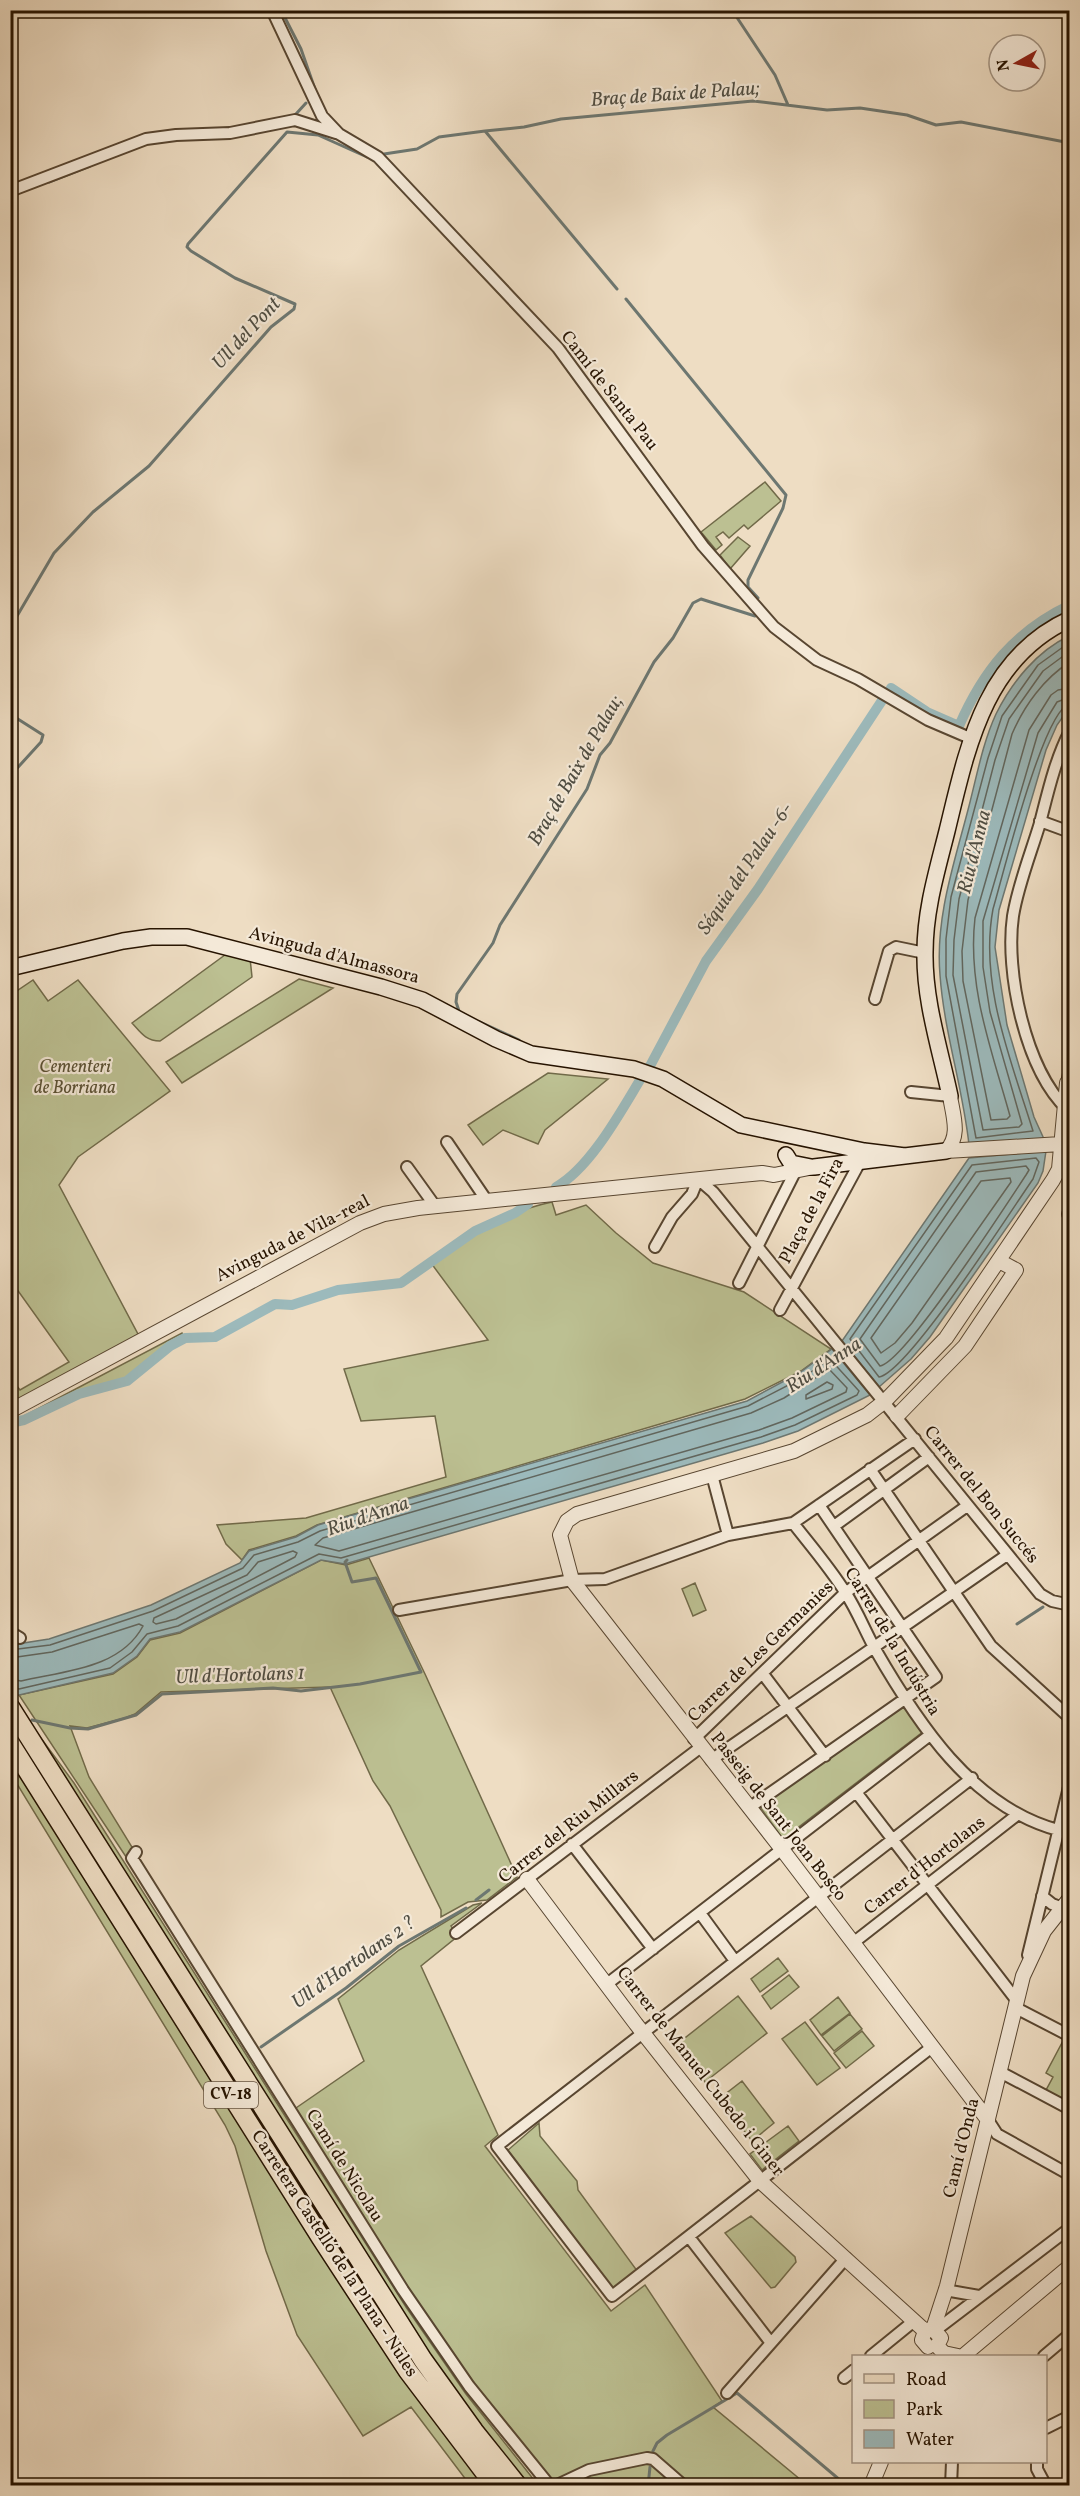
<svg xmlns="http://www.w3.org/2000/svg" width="1080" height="2496" font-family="Vollkorn,serif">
<rect width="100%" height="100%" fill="#eeddc3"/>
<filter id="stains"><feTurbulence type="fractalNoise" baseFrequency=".00333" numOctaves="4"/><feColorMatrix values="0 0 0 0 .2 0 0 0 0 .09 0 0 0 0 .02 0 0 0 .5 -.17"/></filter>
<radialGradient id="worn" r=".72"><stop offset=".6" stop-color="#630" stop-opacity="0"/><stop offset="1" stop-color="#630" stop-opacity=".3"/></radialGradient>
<path fill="#bcc092" stroke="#716a49" stroke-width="1.5" d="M765,482L781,501L748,529L744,525L729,538L723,532L716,537L722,545L716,550L701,532Z
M738,537L750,546L730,569L720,555Z
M229,952L250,958L252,977L160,1041C146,1041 141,1033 132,1023Z
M299,979L333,988L182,1083L166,1062Z
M33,980L48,1001L78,980L170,1091L78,1157L59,1185L139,1336L11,1406L10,1377L20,1390L69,1362L11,1281V995Z
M548,1073L608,1079L545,1130L538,1144L503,1130L483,1145L468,1125Z
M552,1202L556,1215L586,1205L616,1233L653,1263L744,1292L831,1349L801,1371L745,1399L317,1525L296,1536L249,1550L242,1560L226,1544L217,1525L306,1518L446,1477L435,1416L361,1421L344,1369L488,1340L431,1263C470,1235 504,1212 552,1202Z
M182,1333L184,1338L169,1346L127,1381L79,1394L24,1420L11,1423Z
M369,1558L425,1674L517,1877L487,1900L468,1902L441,1917V1910L390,1806L373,1781L330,1687L161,1692L135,1714L125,1718L87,1728L70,1726L89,1777L293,2110L364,2061L338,1999L399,1950L473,1905L482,1903L451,1926L458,1936L421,1966L498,2135L485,2146L611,2311L645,2285L722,2401L713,2407L807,2485L783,2483L687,2485L650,2455L553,2485L470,2391L146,1887L19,1695L113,1674L137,1657L150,1640L180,1633L321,1560L346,1565Z
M695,1583L706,1610L693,1616L682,1589Z
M906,1705L924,1731L783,1839L760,1807Z
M35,1730L74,1783L406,2307L466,2394L538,2485H527L422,2347Z
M10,1755L485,2485H470L411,2407L363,2436L297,2335L266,2251L235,2146L225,2125L11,1774Z
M778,1958L788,1971L760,1992L751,1979Z
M789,1975L799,1987L771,2009L762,1996Z
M738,1996L767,2033L705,2082L676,2045Z
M838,1997L850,2013L821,2035L810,2020Z
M850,2014L862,2029L834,2051L822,2036Z
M805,2022L840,2068L817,2085L782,2039Z
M862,2031L874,2046L846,2068L834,2053Z
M1064,2039L1069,2042V2105L1045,2092L1053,2077L1046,2073Z
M742,2081L774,2123L752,2141L719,2099Z
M539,2123L540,2136L577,2181L578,2190L638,2272L616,2290L609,2287L507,2151Z
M788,2126L799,2141L762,2170L750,2154Z
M751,2216L795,2257L796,2262L775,2287L771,2288L725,2233Z
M647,2460L679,2486H559L574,2477Z"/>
<path fill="#9cbabc" stroke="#6d7771" stroke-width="1.5" d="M1069,636V708L1057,725L1046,750L999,910L995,947L1007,1025L1034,1117L1044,1139L969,1145C963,1088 944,1032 940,975C935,917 955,861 969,806C977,775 983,742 996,714C1012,682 1037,651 1069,636Z
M1046,1151L1043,1171L1038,1183L930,1337L911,1359L879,1387L842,1341L969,1158Z
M832,1349L870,1395L798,1431L763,1443L345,1564L321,1560L180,1632L150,1639L137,1656L113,1673L15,1696L11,1688V1645L49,1639L151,1605L240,1563L249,1551L296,1537L318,1525L747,1401L799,1373Z"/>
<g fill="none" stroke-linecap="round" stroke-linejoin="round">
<path stroke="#61665e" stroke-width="1.5" d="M1070,642L1038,665L1002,716L988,758L951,897L946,939V976L976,1138L1033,1131C1011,1060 979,984 993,909C1002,879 1044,707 1070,704
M1070,651L1043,671L1009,719L995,760L959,899L954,940L953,975L983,1130L1019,1127L1022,1124L990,1012L983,967V921L1038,733L1057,702L1070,697
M1070,662C1044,678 1024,706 1012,734L968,900L962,951L963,981L991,1120L1007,1119L1010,1116C992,1051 967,987 975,918L1029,730L1051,695L1058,690L1070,688
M1036,1158L1039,1162L1033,1179C1010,1212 908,1372 879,1377L850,1339L972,1165Z
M1026,1166L1029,1170L1026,1175C1006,1205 905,1362 880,1366L860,1339L976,1172Z
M1010,1178L1011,1182L912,1323L895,1343L881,1353L871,1338L981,1181Z
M829,1369L847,1388L846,1392L792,1418L759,1430L339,1551L315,1545L323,1538L751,1413L784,1398Z
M827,1382L833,1385L832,1389L806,1399V1395Z
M293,1551L297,1553L295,1557L176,1619L156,1624L153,1622L154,1618L247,1575L258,1562Z
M10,1650L50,1645L153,1611L243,1568L254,1555L298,1542L320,1531L748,1406L802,1378L830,1359L859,1391L857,1395L795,1425L761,1437L341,1558L319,1554L178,1626L147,1634L132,1652L110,1668L19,1689L10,1686
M10,1658L52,1652L139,1624L143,1626C120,1669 64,1671 21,1681L10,1679"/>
<path stroke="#6d7771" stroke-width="3" d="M281,10L301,49L316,92
M732,10L775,75L788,105
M296,114L306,103
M384,154L417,149L439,137L485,131
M49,182L90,166
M617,289L485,131L524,127L561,119L753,101L827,110L860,108L907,115L936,125L961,122L1070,143
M626,299L786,495L783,508L748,580V587L758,598
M10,628L54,553L93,512L149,466L271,327L294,309L295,304L235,278L191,251L187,247L188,244L287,132L318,135L367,157
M10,714L43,735L41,742L10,776
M459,1011L456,1002L457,994L493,943L500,925L587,789L600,755L610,743L654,662L673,638L693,603L701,599L755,616
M480,1022L519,1040
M1017,1624L1043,1607
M32,1720L70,1728L88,1729L136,1715L162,1694L273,1688L301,1691L360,1684L421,1672L376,1578L352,1582L345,1562L347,1560
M476,1900L489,1890
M261,2047L346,1988L399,1946L466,1908
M653,2451L657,2443L667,2435L737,2393L847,2486
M648,2486L650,2467"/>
<path stroke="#9cbabc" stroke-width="10" d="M891,688L927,712L959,726C983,671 1015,631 1070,605
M650,1066L706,961L758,889L883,699
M556,1187C590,1168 620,1113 640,1080
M10,1423L24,1420L79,1394L127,1381L170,1346L185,1338L215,1337L275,1304L292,1305L338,1290L401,1283L475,1231L515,1213L528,1204"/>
<g stroke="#584631" stroke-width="14">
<path id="minor" d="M272,10L322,116L339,134L378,157L558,348L703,546L774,627L817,660L858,679L928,720L970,738
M10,191L146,139L176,135L230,133L295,120L336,133
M1040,821L1070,832
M875,999L889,951L896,947L925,953
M1067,1083L1070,1069
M911,1092L950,1096
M1067,1109C1025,1069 1005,971 1013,916C1018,885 1031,853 1040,823C1048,792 1055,760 1070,731
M447,1142L487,1201
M1061,1157L1070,1172
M407,1167L435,1206
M1068,1214L1070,1212
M655,1247L672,1217L692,1194L698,1179L713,1192L1040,1594L1052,1601L1070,1605
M739,1283L795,1172
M780,1310L861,1160
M870,1469L991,1646L1070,1718
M712,1475L728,1535
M793,1523C811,1546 830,1568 845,1592C857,1610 865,1631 875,1649C917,1722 972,1807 1058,1830
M834,1526L929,1457
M399,1610L572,1580L605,1579L728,1535L793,1523L915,1439
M10,1632L20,1638
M763,1674L825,1756
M694,1739L845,1593L967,1506
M711,1760L1007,1555
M856,1792L1017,2001
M749,1808L936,1677L819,1505
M572,1844L653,1949
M136,1852L132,1858L403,2290L469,2386L550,2486
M1042,1896L1052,1904L1070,1911
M700,1913L735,1961
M456,1933L701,1747
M853,1943L1017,1815
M1028,1955L1070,1783
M607,1984L930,1735
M1016,2008L1070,2036
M932,2047L612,2296L497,2146L972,1778
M1000,2072L1070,2109
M988,2120L997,2134L1070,2175
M689,2237L771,2343
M945,2290L979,2296
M936,2330L1070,2228
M871,2356L914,2321
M1044,2356L1070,2334
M844,2378L854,2370
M727,2393L846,2258
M1046,2428L1070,2416
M1037,2462V2469L1046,2486
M555,2486L589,2470L647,2458L653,2459L684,2486
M951,2486L952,2462"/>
</g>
<g stroke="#584631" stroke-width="16">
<path id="tertiary" d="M946,1151L1061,1144
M946,1151C961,1136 953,1116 950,1096
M10,1411L360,1223L384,1214L418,1208L720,1177L762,1173L774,1175L814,1167
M897,1416L965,1346L1016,1270L999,1261
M527,1879L636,2024L760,2181L925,2331
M988,2120L781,1848L572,1580L560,1535L567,1521L577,1514L794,1451L867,1415L885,1401L946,1338L1053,1180L1059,1169L1067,1083L1070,1082
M933,2329L947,2286L1023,1976L1044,1931L1070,1898
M926,2330L933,2329L941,2338L937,2346
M925,2331L922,2340L928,2347
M937,2346L944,2353L958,2356
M963,2356L1070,2266
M871,2486L881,2462"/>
</g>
<g stroke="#261300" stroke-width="18">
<path id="secondary" d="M10,968L123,941L151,937H187L381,987L422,1000L496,1039L531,1054L634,1069L663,1079L741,1125L864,1151L905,1156
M950,1096C940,1049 924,1000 925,952C925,910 937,871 947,831C967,749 984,658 1070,619
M786,1155L791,1163L811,1167
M814,1167L946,1151"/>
</g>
<g stroke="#261300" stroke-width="21">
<path id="primary" d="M10,1707L423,2360L474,2431L518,2486
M10,1743L321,2238L408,2371L495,2486"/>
</g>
<use href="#minor" stroke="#f4e9d8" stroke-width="10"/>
<use href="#tertiary" stroke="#f4e9d8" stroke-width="14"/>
<use href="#secondary" stroke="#f4e9d8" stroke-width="15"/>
<use href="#primary" stroke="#eeddc3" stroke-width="18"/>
</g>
<g text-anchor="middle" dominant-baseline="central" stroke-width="4.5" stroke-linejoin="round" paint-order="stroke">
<rect fill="#f4e9d8" stroke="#645341" stroke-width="1.5" x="204" y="2082" width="54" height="26" rx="4.5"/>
<g font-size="16" font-weight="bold" fill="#261300">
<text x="231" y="2095">CV-18</text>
</g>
<g font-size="18" fill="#261300" stroke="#f4e9d8">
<text transform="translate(609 391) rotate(52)">Camí de Santa Pau</text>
<text transform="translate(334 956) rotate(15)">Avinguda d'Almassora</text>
<text transform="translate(812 1211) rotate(-62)">Plaça de la Fira</text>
<text transform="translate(293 1239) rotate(-27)">Avinguda de Vila-real</text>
<text transform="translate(981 1495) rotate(51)">Carrer del Bon Succés</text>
<text transform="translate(892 1642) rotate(59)">Carrer de la Indústria</text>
<text transform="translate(761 1652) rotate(-44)">Carrer de Les Germanies</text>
<text transform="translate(778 1817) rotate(52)">Passeig de Sant Joan Bosco</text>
<text transform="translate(569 1827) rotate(-38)">Carrer del Riu Millars</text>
<text transform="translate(925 1866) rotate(-38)">Carrer d'Hortolans</text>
<text transform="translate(700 2072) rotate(52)">Carrer de Manuel Cubedo i Giner</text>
<text transform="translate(962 2148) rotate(-76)">Camí d'Onda</text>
<text transform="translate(344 2166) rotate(58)">Camí de Nicolau</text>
<text transform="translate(334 2254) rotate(57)">Carretera Castelló de la Plana - Nules</text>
</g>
<g font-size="18" font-style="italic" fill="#5a5033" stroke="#f4e9d8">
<text x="75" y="1067">Cementeri<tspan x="75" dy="21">de Borriana</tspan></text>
</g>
<g font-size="20" font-style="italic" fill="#4f4d42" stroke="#f4e9d8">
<text transform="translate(675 95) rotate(-4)">Braç de Baix de Palau;</text>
<text transform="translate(247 334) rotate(-47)">Ull del Pont</text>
<text transform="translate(576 771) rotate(-60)">Braç de Baix de Palau;</text>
<text transform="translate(975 852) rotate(-76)">Riu d'Anna</text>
<text transform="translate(746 869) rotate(-56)">Séquia del Palau -6-</text>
<text transform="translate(824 1366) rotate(-33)">Riu d'Anna</text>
<text transform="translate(368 1517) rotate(-19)">Riu d'Anna</text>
<text transform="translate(240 1676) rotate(-2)">Ull d'Hortolans 1</text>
<text transform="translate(354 1963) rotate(-35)">Ull d'Hortolans 2 ?</text>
</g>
</g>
<rect width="1080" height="2496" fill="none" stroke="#eeddc3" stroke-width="36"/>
<rect x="12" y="12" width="1056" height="2472" fill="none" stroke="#261300" stroke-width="3"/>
<rect x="18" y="18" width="1044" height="2460" fill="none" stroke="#261300" stroke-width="1.5"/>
<rect x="852" y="2355" width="195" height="108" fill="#f4e9d8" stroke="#a29382" stroke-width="1.5"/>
<rect x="864" y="2374" width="30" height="9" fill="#eeddc3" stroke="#a29382" stroke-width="1.5"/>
<text x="906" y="2385" font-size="18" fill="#261300">Road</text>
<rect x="864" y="2400" width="30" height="18" fill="#bcc092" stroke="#a29382" stroke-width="1.5"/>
<text x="906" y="2415" font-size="18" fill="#261300">Park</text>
<rect x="864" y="2430" width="30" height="18" fill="#9cbabc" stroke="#a29382" stroke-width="1.5"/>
<text x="906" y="2445" font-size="18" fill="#261300">Water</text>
<g transform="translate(1017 63) rotate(261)"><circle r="28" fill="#f4e9d8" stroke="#a29382" stroke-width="1.5"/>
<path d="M0-4.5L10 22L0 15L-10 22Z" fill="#8f2418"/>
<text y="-9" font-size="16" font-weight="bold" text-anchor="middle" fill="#261300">N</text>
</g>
<rect width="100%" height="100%" filter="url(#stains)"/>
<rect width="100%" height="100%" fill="url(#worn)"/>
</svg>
